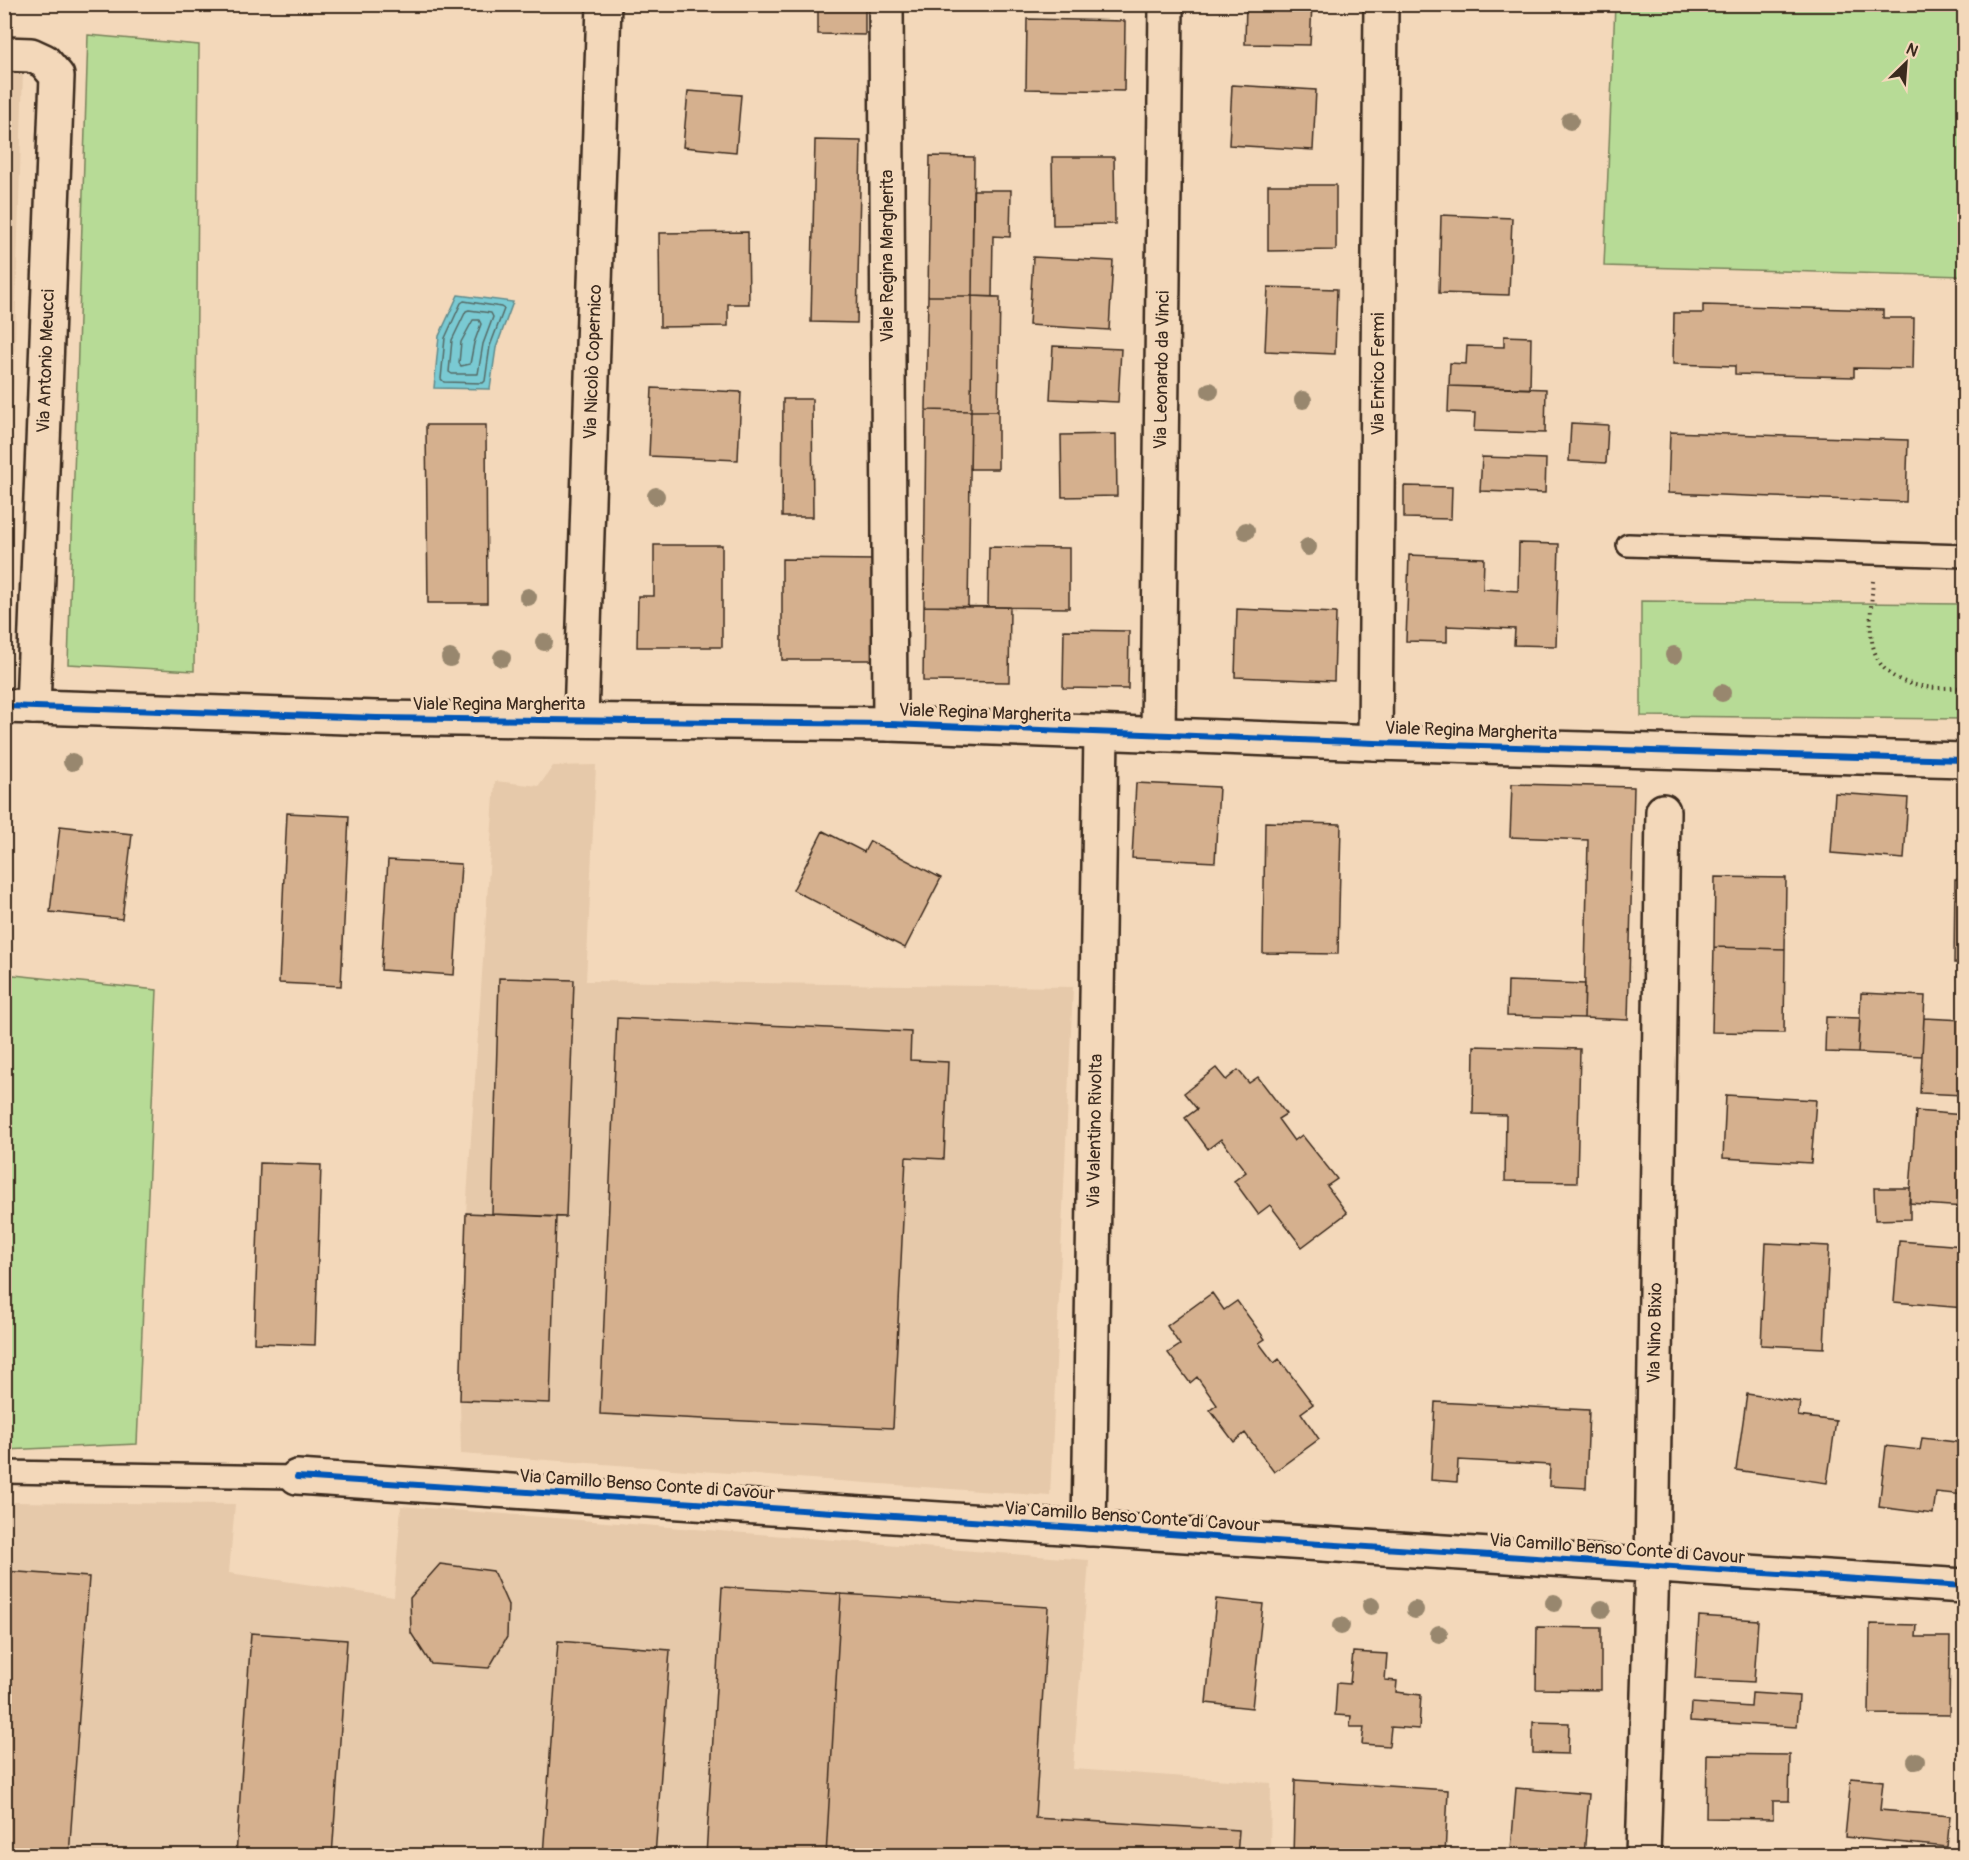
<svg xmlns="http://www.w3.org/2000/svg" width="1969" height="1860" font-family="Pangolin,sans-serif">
<rect width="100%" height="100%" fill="#f3d8ba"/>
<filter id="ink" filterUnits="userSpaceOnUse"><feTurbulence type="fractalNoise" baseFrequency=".0167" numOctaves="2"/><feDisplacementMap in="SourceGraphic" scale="12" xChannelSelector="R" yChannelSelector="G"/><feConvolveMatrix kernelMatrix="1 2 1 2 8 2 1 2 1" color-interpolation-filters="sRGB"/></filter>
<g filter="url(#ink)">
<path fill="#e6c9aa" d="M4,70L23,71L5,667H4Z
M596,765L586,981L1073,987L1050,1496L461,1454L460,1400L466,1213L495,781L539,786L553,766Z
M5,1502L235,1504L229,1573L394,1597L401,1506L1089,1560L1073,1769L1271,1783L1270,1855L5,1856Z"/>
<path fill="#b7db96" stroke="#79825a" stroke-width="1.5" d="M1615,5H1964V276L1604,266Z
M88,35L199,45L194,671L68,664Z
M1641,601L1964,604V719L1641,716Z
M4,974L157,990L137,1444L5,1450Z"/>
<path fill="#7acad3" stroke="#618a8b" stroke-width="1.5" d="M458,295L513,302L496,348L490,389L434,388L439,336Z"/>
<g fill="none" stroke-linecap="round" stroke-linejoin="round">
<path stroke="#546a66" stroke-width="1.5" d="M464,301L501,307L504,309L490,346L485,381L483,383L444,382L441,379L445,338L461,303Z
M469,310L491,313L493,317L483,344L478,374H452L449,372L452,340L466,311Z
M473,320H479L481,324L474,343L470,364L461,366L459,363L461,342Z"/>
</g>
<path fill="#d5b08e" stroke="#3b2a1e" stroke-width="1.5" d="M818,4H865V35L818,34Z
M1246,4H1312L1310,45L1245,44Z
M1027,19L1125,21L1124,91L1026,89Z
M1232,85L1316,90L1313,150L1229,145Z
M688,91L741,95L736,152L683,147Z
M815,140L861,141L857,323L811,322Z
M930,156L974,157L972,296H928Z
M1052,157H1114L1115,224L1053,225Z
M1268,185H1336V250L1268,251Z
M973,190H1011L1010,237L993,236L992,297L972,296Z
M1441,215L1512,218L1509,295L1439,293Z
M748,232L749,304H728V326L660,327L659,233Z
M1033,257L1113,261L1109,330L1029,325Z
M1268,287L1337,289L1335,354L1265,351Z
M928,296H972L971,411L926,410Z
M972,296L1000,297L998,411H971Z
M1703,305L1883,310V318H1914L1913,369L1854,368V377L1735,374V366L1673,364L1674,313H1703Z
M1504,336L1531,337L1530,389L1449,386L1450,363L1466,364L1467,346L1504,347Z
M1053,346L1121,349L1118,402L1050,399Z
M1449,386L1546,389L1545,433L1474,431L1475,413L1448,412Z
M652,388L741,392L738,460L649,456Z
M783,399H812L813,517H782Z
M926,410L971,411L968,607L924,606Z
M971,411H998V469H970Z
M1571,423L1608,425L1606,463L1569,461Z
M426,425H486L487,603H428Z
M1670,432L1908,440L1906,502L1668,493Z
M1116,434L1117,496L1062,497L1061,435Z
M1482,457L1546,459L1545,493L1480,491Z
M1404,486L1452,487L1451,519L1404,518Z
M1519,543L1559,544L1556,646L1514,645L1515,629L1447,626V642L1406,641L1409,555L1484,558L1483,589L1518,591Z
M654,545H722V647H637L638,596H654Z
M989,547L1069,548V608L988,607Z
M782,559L878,560V660H782Z
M924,606L1010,607L1009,682L923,681Z
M1237,609L1336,613L1334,681L1235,677Z
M1064,630L1129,631L1128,689L1063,688Z
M1136,783L1219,787L1215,862L1132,858Z
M1512,784L1634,787L1628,1020L1584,1018L1588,840L1510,837Z
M1835,793L1908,798L1904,859L1831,853Z
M287,813L349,816L341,986L279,983Z
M1265,822L1341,824L1338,954L1263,953Z
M60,826L132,834L122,919L50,912Z
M823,831L864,852L870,841L941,878L905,948L793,890Z
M388,860L461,864L454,975L381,970Z
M1715,877L1786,878L1785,949L1714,947Z
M1955,879L1964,880V963H1954Z
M1714,947L1785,949L1784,1033L1712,1032Z
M499,978L574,980L566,1217L492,1214Z
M1508,981L1585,984L1584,1018L1507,1016Z
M1861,993L1925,996L1922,1056L1858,1053Z
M1826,1017L1860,1018L1858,1053L1825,1052Z
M617,1018L911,1032L910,1060L948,1062L944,1159L906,1157L893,1428L600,1414Z
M1924,1018L1964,1020V1095L1920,1093Z
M1474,1046L1580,1049L1577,1182L1505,1181L1506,1115L1473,1114Z
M1216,1068L1226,1080L1238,1070L1249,1083L1258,1077L1286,1114L1278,1119L1294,1141L1302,1135L1337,1179L1327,1186L1347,1213L1302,1247L1270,1205L1258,1214L1234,1181L1246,1172L1221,1139L1208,1149L1185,1118L1197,1109L1184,1093Z
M1726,1095L1816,1100L1811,1163L1723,1158Z
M1916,1111L1964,1115V1207L1909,1203Z
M260,1163L321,1165L315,1345L254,1343Z
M1874,1188H1910V1219L1875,1220Z
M466,1213L556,1217L550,1403L460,1400Z
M1899,1241L1964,1246V1308L1894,1302Z
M1766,1243L1829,1246L1824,1348L1761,1345Z
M1212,1293L1224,1310L1237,1301L1265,1339L1259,1343L1274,1363L1279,1359L1313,1404L1301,1413L1319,1439L1274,1472L1245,1433L1234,1442L1210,1410L1217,1405L1197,1377L1190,1383L1168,1353L1180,1345L1167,1326Z
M1747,1394L1800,1402L1798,1416L1836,1421L1827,1483L1736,1470Z
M1435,1402L1589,1410L1586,1488L1549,1486L1550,1465L1458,1460L1457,1482L1431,1480Z
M1922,1438L1964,1443V1495L1936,1492L1933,1514L1879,1507L1886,1446L1920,1450Z
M440,1564L493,1571L508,1605L507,1637L489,1668L431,1664L411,1633L410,1598Z
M4,1571L89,1577L69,1856H4Z
M722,1587L841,1594L826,1856H706Z
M841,1594L1048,1607L1035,1818L1239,1830L1237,1856H826Z
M1216,1599L1263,1604L1252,1708L1206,1703Z
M1699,1616L1758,1620L1754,1682L1695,1679Z
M1870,1624L1917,1625L1916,1637H1950L1949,1715L1869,1714Z
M1537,1627L1601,1628V1690L1536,1689Z
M251,1633L347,1640L332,1856H236Z
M558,1641L670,1650L655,1856H543Z
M1353,1652L1387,1654L1385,1680L1397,1681L1396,1692L1421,1695L1419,1729L1391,1727L1389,1746L1362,1744L1364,1727H1350L1351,1716L1335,1715L1337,1683L1350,1684Z
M1752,1693L1799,1696L1797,1727L1690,1721L1691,1703L1751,1707Z
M1533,1722L1569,1723L1568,1754L1533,1753Z
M1707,1754L1790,1755L1789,1801H1773V1819L1706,1818Z
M1851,1778L1883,1781L1880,1810L1950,1816L1947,1847L1845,1837Z
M1295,1780L1448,1790L1445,1856H1293Z
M1516,1788L1589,1794L1584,1856L1511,1850Z"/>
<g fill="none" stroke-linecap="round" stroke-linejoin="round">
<g stroke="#3b2a1e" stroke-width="26">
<path id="service" d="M1628,545L1964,556
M4,1472L297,1477"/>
</g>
<g stroke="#3b2a1e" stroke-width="38">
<path id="minor" d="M886,4L890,724
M4,54L31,55L44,61L57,76L33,707
M581,719L604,4
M1158,735L1166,4
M1375,743L1381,4
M297,1477L1964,1586
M1089,1529L1101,733
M1643,1856L1652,1566L1663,811"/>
</g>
<g stroke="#3b2a1e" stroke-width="38">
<path id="tertiary" d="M4,706L377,718L890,724L1375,743L1964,760"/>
</g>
<path stroke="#3b2a1e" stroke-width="4" stroke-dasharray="1.5 4.5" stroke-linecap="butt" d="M1873,581C1869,632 1862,679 1927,687C1939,689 1952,687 1964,688"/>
<use href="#service" stroke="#f3d8ba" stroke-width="21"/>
<use href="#minor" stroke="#f3d8ba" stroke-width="33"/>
<use href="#tertiary" stroke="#f3d8ba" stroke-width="33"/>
<g stroke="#f3d8ba" stroke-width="10">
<path id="cycleway" d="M4,706L377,718L890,724L1375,743L1964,760
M297,1477L1964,1586"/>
</g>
<use href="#cycleway" stroke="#0057b8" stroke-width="6"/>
</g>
<g fill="#98876e">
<circle cx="1570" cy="121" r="9"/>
<circle cx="1210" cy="391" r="9"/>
<circle cx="1303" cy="400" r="9"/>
<circle cx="656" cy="496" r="9"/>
<circle cx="1246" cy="531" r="9"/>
<circle cx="1308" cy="547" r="9"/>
<circle cx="528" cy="597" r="9"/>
<circle cx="544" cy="642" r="9"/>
<circle cx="1674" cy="655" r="9"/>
<circle cx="450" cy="658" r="9"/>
<circle cx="502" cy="658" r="9"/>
<circle cx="1722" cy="693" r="9"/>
<circle cx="72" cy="762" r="9"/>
<circle cx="1554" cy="1603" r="9"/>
<circle cx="1371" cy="1606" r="9"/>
<circle cx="1602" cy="1609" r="9"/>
<circle cx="1415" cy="1610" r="9"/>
<circle cx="1341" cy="1626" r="9"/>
<circle cx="1439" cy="1634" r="9"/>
<circle cx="1916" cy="1761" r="9"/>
</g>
</g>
<g text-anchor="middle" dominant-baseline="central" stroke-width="6" stroke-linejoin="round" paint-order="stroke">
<g font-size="18" fill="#3b2a1e" stroke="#f3d8ba">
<text transform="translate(887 256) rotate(-90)">Viale Regina Margherita</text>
<text transform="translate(46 361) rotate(-88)">Via Antonio Meucci</text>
<text transform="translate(593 362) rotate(-88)">Via Nicolò Copernico</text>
<text transform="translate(1162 370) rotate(-89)">Via Leonardo da Vinci</text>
<text transform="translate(1378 374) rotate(-90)">Via Enrico Fermi</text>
<text x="499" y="704">Viale Regina Margherita</text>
<text transform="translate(985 713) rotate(2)">Viale Regina Margherita</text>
<text transform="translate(1471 731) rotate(2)">Viale Regina Margherita</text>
<text transform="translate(1095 1131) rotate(-89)">Via Valentino Rivolta</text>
<text transform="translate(1655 1333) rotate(-89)">Via Nino Bixio</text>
<text transform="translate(647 1485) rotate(4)">Via Camillo Benso Conte di Cavour</text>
<text transform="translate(1132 1517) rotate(4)">Via Camillo Benso Conte di Cavour</text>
<text transform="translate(1617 1549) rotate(4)">Via Camillo Benso Conte di Cavour</text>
</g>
</g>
<rect width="1969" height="1860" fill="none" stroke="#f3d8ba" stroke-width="24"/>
<rect x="12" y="12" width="1945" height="1836" fill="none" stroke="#3b2a1e" stroke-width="2" filter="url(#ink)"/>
<g transform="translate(1906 63) rotate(25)" stroke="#f3d8ba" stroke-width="4.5" paint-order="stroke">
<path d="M0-4.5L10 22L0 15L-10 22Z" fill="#3b2a1e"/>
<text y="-9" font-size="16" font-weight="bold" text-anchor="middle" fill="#3b2a1e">N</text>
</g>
</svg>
